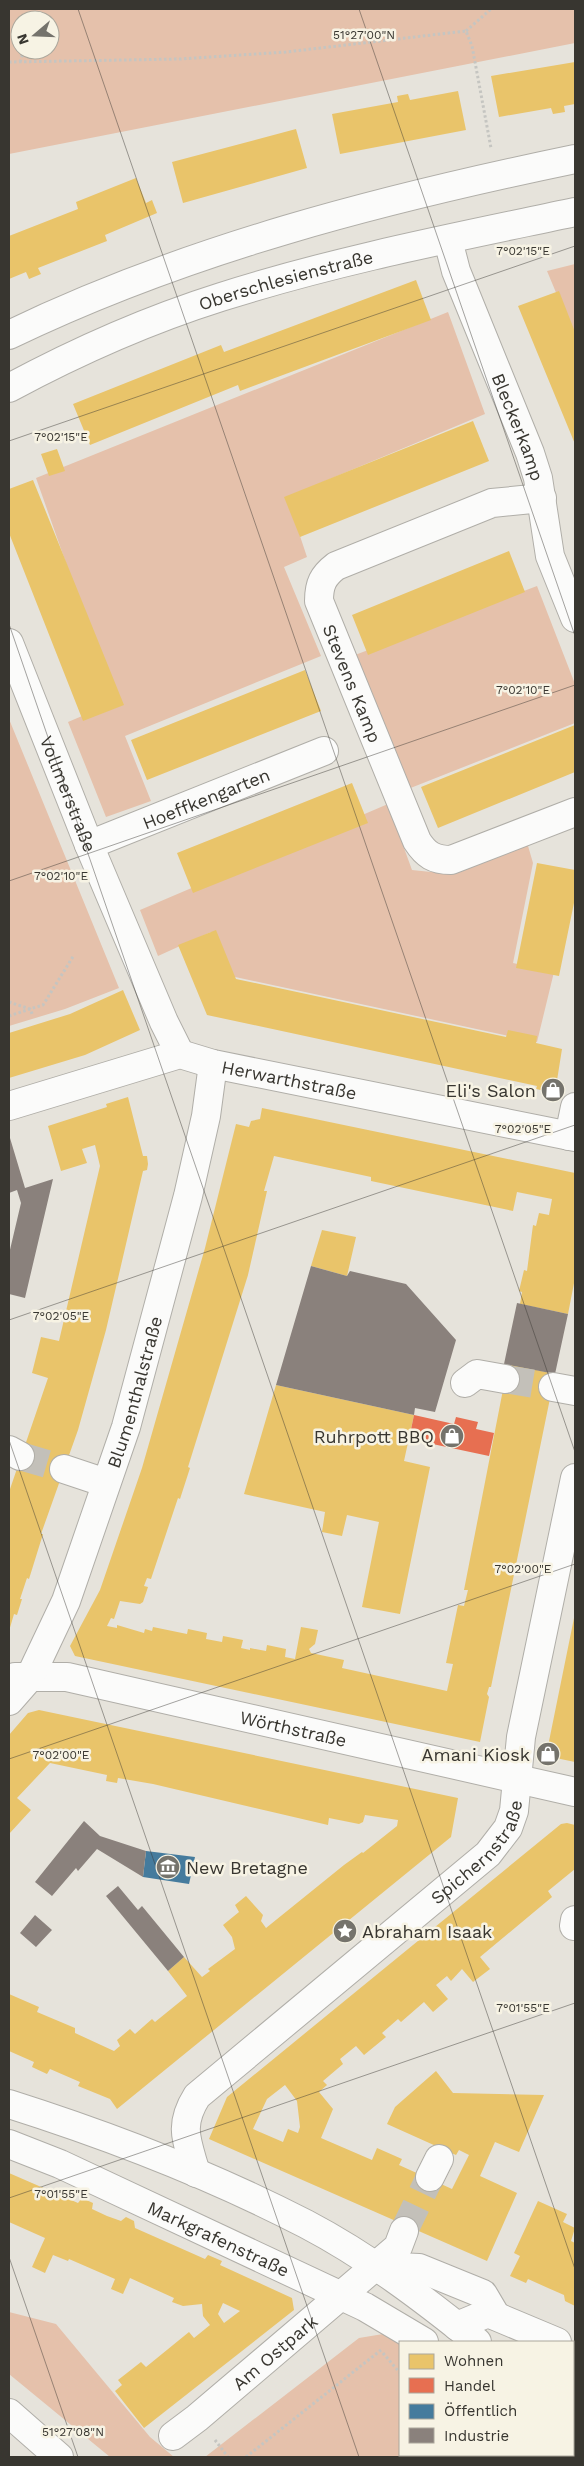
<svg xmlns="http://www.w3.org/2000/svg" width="584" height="2466" font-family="'Work Sans',sans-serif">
<rect width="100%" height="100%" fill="#e6e3db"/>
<path fill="#e5c1ab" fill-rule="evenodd" d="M9,9H575V43L9,154ZM20,20H50V50H20Z
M575,264V338L547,271Z
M448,312L485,414L287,497L307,557L284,567L321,656L125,736L151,801L106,817L68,722L115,702L36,478Z
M537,586L575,684V723L408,789L355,655Z
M9,719L119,988L65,1009L9,1026Z
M388,804L412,870L431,872L526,839L533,863L513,963L554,972L537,1042L226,975L211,932L158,956L140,910Z
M9,2312L56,2324L150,2437L174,2457H110L9,2374Z
M389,2333L400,2342V2455H521L522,2457H205L359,2338Z"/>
<path fill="#e9c46a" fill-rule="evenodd" d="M575,62V104L564,106L565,112L553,114L551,108L499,117L491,76Z
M458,91L466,130L340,154L332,114L398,102L397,96L408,94L410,100Z
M296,129L307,168L183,203L172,162Z
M136,178L146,203L152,200L157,213L105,235L107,241L38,268L41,274L29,279L26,272L9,279V236L78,209L76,202Z
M416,280L431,320L240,391L238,385L90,445L73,404L221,345L224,352Z
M559,291L575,332V444L518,306Z
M473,421L489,461L300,537L284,497Z
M57,449L65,471L49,476L41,454Z
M33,480L124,705L83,721L9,533V489Z
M509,551L525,592L368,655L352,615Z
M305,670L321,711L147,780L131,740Z
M575,725V772L438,828L421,787Z
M352,783L368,823L193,893L177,853Z
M537,863L575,870V898L559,976L516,968Z
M216,930L236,979L506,1037L508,1030L537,1036L536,1043L562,1049L555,1093L536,1089L537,1086L207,1015L178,945Z
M123,990L140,1030L85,1055L9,1078V1033L70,1014Z
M128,1097L143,1156H147L148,1164L147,1170L143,1171L106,1330L78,1430L41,1534H43L29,1579L27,1578L20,1599H22L17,1615L14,1614L9,1631V1492L48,1378L32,1373L41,1337L59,1341L100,1166L95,1145L82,1149L87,1163L61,1171L48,1126L107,1107L106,1104Z
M262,1108L575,1173V1278L568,1314L520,1304L522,1292L519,1291L524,1270L527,1271L533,1225L536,1226L539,1213L549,1215L552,1199L517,1192L513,1211L371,1181V1177L274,1156L264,1191H267L248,1275L188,1467L190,1468L180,1499L178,1498L151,1579L147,1578L144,1586L148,1587L143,1602L140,1604L120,1601L114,1619L111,1618L107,1626L117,1628V1625L144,1633L145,1629L152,1631L153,1627L187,1634L188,1629L207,1633L206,1639L222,1642L223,1636L243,1640L241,1648L250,1650V1648L266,1651L267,1645L286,1649L285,1657L295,1659L301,1627L318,1630L315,1644L309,1649L311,1653L344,1660L342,1668L447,1691L453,1664L446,1663L458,1605L464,1606L468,1590H464L508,1364L555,1374L491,1687H489L487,1694L489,1697L480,1742L75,1656L70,1646L100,1590L142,1468L205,1248L236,1124L249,1127L251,1121L260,1119Z
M322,1230L356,1237L347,1276L311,1266Z
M276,1385L414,1415L404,1461L430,1467L400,1614L362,1607L379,1522L347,1515L342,1536L322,1532L325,1512L244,1494Z
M574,1618H575V1762L546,1756Z
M39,1710L458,1798L451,1837L117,2109L110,2099L78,2086L80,2082L50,2069L47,2074L32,2067L34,2062L9,2051V1994L39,2007L37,2012L75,2028V2033L114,2051L120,2046L117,2040L130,2029L135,2034L152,2019L155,2022L187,1996L168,1971L184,1957L202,1977L210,1971L208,1969L235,1949L232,1937L223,1925L239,1912L235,1905L246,1896L263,1915L261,1921L266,1928L344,1865L362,1852L363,1853L397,1826L398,1820L365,1815L363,1822L359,1824L329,1818L328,1825L153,1784L118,1778L117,1783L106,1781L107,1775L50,1763L17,1798L31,1810L9,1834V1735L28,1713Z
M567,1823L575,1825V1869L548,1891L552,1897L480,1957L490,1969L473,1982L462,1969L451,1981L447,1976L436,1985L448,1999L433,2012L424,2002L401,2022L398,2019L382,2033L386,2037L364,2055L356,2046L340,2059L343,2064L323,2081L327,2085L319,2092L333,2109L321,2138L372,2160L377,2148L402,2159L399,2165L452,2189L469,2155L459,2150L456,2155L387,2124L395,2107L436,2071L453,2093L544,2095L519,2152L495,2142L480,2176L517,2193L487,2261L209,2139L227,2097L561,1824ZM285,2085L297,2101L300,2127L298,2133L288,2129L283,2142L253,2129L267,2099Z
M9,2173L78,2203L82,2198L93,2203L92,2209L107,2216L121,2221L126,2217L134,2221L135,2228L205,2259L208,2255L222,2261L220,2265L292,2298L294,2310L144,2428L115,2391L122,2385L118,2380L141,2362L146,2367L189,2332L194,2338L210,2325L203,2316L202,2304L183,2306L172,2302L174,2298L130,2278L123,2294L111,2289L115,2279L69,2259L68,2261L53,2255L45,2273L32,2267L45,2238L9,2222ZM223,2303L240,2311L224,2323L218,2314Z
M538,2201L567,2214L563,2222L575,2228L571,2241L575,2243V2306L565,2301L564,2295L548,2288L528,2279L526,2283L510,2276L520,2256L514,2253Z"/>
<path fill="#e76f51" d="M414,1415L454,1424L456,1417L478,1422L476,1429L494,1433L489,1456L409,1439Z"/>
<path fill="#457b9d" d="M146,1851L195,1857L189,1884L143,1877Z"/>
<path fill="#8a817c" d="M10,1138L25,1188L53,1179L25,1298L9,1294V1254L21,1203L17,1190L9,1193Z
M311,1266L347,1276L350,1271L406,1284L456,1340L435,1412L415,1408L414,1415L276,1385Z
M517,1303L568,1314L555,1374L504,1364Z
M84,1821L100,1836L146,1851L143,1877L97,1849L78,1871L76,1868L52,1896L35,1882Z
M118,1886L138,1910L142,1906L184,1957L168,1971L106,1896Z
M35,1915L52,1930L36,1947L20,1933Z"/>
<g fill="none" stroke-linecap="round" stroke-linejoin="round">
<path stroke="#c3c0b9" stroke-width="28" stroke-dasharray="28 14" stroke-linecap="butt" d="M505,1379L553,1387
M20,1456L64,1469
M404,2231L430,2177"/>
<g stroke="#b0aea8" stroke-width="30">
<g id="minor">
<path id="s1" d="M448,240L456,271L530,453L538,478L550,556L575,618"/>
<path id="s2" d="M542,498L492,503L336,566C323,576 319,584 319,601L417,841C426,855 434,860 451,860L575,812"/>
<path id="s3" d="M9,643L89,845L164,1022L180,1054"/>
<path id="s4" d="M89,845L324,751"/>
<path id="s5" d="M9,1106L180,1054L213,1064L575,1137"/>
<path d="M569,1136L575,1107"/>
<path d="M465,1383L477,1374L505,1379"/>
<path d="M553,1387L575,1391"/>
<path d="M9,1450L20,1456"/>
<path d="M64,1469L106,1483"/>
<path id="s6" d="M15,1677H67L575,1792"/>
<path id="s7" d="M9,1701L30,1677L66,1601L126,1427L188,1196L206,1116L213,1064"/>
<path d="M574,1926L575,1920"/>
<path id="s8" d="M9,2144L60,2164L365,2307L424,2342"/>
<path id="s9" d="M196,2173C187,2141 178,2126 197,2096L488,1854L508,1828L514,1811L521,1737L575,1478"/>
<path d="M430,2177L439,2159"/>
<path d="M376,2266L419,2268L483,2294L496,2316"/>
<path d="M457,2326L488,2313L557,2342"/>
<path id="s10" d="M173,2436L197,2418L398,2247L404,2231"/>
<path d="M535,2455L537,2457"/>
<path d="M501,2457V2455"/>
</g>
</g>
<g stroke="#b0aea8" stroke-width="30">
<g id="major">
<path d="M9,335C187,249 382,199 575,159"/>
<path id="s11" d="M9,388C76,352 148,320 221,297C337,260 457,237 575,212"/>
<path d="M9,2104C110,2136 211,2175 306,2224C367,2256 424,2299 477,2342"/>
<path d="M573,2446L575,2449"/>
</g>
</g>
<g stroke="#b0aea8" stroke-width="30">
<path id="highway" d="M9,2413L59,2457"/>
</g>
<path stroke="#c5c5c1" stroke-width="3" stroke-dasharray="2.5 2.5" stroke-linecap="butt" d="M466,31L491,9
M9,62L180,59L286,52L466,31L472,46L491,148
M20,62L24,50
M9,1002L30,1009L43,1005L74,955
M9,1016L30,1009L33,1016
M383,2353L400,2373
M215,2440L228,2457
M445,2455L446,2457
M246,2457L381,2350
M417,2457L419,2455"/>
<use href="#minor" stroke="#fbfbfa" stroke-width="28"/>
<use href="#major" stroke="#fbfbfa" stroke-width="28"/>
<use href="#highway" stroke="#fbfbfa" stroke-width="28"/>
</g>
<path fill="none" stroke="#383630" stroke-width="1" stroke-opacity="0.45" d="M78,9L575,1452M359,9L575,636M9,441L575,246M9,624L575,2269M9,881L575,685M9,1320L575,1125M9,1440L359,2457M9,1759L575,1564M9,2198L575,2003M9,2257L78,2457M573,2443L575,2442M531,2457L538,2455"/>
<defs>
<g id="shop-disc" transform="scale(1.25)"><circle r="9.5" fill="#75736c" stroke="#f7f3e4"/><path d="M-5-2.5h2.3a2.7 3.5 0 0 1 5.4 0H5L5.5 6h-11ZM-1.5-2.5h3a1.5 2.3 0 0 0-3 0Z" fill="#fff"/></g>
<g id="museum-disc" transform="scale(1.25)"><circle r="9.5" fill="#75736c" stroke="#f7f3e4"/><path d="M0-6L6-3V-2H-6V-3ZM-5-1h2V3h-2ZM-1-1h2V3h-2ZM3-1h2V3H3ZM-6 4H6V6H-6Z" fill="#fff"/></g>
<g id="sight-disc" transform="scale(1.25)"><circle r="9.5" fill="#75736c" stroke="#f7f3e4"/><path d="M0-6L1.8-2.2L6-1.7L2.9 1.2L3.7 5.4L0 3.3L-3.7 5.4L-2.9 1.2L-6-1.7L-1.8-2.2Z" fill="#fff"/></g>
</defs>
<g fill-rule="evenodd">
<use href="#shop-disc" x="553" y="1090"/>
<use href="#shop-disc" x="452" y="1436"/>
<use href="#shop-disc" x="548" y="1754"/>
<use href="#museum-disc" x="168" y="1867"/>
<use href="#sight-disc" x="345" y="1931"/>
</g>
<g text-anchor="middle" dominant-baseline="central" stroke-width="5" stroke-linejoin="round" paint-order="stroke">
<g font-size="18" fill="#383630" stroke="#f7f3e4">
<text stroke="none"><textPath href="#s11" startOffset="298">Oberschlesienstraße</textPath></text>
<text stroke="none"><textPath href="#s1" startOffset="200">Bleckerkamp</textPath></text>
<text stroke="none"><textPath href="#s2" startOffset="348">Stevens Kamp</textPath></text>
<text stroke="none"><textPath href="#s3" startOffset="162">Vollmerstraße</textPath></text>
<text stroke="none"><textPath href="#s4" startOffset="126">Hoeffkengarten</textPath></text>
<text stroke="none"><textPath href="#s5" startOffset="291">Herwarthstraße</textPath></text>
<text stroke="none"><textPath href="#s7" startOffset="336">Blumenthalstraße</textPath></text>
<text stroke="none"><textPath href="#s6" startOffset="284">Wörthstraße</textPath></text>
<text stroke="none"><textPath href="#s9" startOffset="454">Spichernstraße</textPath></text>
<text stroke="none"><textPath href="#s8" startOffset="230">Markgrafenstraße</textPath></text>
<text stroke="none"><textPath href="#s10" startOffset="132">Am Ostpark</textPath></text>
</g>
<g font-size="18" fill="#383630" stroke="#f7f3e4" text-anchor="end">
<text x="536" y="1090">Eli's Salon</text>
<text x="434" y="1436">Ruhrpott BBQ</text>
<text x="530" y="1754">Amani Kiosk</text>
<text x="186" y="1867" text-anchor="start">New Bretagne</text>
<text x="362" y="1931" text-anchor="start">Abraham Isaak</text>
</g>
</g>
<g font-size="12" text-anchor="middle" fill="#383630" stroke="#f7f3e4" stroke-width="5" stroke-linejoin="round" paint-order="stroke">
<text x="364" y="39">51°27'00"N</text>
<text x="523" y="255">7°02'15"E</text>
<text x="61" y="441">7°02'15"E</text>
<text x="523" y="694">7°02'10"E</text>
<text x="61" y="880">7°02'10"E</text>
<text x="523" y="1133">7°02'05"E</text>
<text x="61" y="1320">7°02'05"E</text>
<text x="523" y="1573">7°02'00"E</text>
<text x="61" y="1759">7°02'00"E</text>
<text x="523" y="2012">7°01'55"E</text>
<text x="61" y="2198">7°01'55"E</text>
<text x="73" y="2436">51°27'08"N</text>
</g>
<rect width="584" height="2466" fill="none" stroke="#383630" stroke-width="20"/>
<rect x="399" y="2341" width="175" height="115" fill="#f7f3e4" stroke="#aba79c"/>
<rect x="409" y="2354" width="25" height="15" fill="#e9c46a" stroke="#aba79c"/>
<text x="444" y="2366" font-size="15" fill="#383630">Wohnen</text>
<rect x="409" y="2378" width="25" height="15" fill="#e76f51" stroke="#aba79c"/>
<text x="444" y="2391" font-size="15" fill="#383630">Handel</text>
<rect x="409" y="2404" width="25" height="15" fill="#457b9d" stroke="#aba79c"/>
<text x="444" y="2416" font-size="15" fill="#383630">Öffentlich</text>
<rect x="409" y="2428" width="25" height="15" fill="#8a817c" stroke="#aba79c"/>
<text x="444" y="2441" font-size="15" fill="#383630">Industrie</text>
<g transform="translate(35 35) rotate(251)"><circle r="24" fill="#f7f3e4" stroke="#aba79c"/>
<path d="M0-4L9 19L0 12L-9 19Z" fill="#75736c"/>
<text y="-8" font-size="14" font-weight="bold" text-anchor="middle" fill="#383630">N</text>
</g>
</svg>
